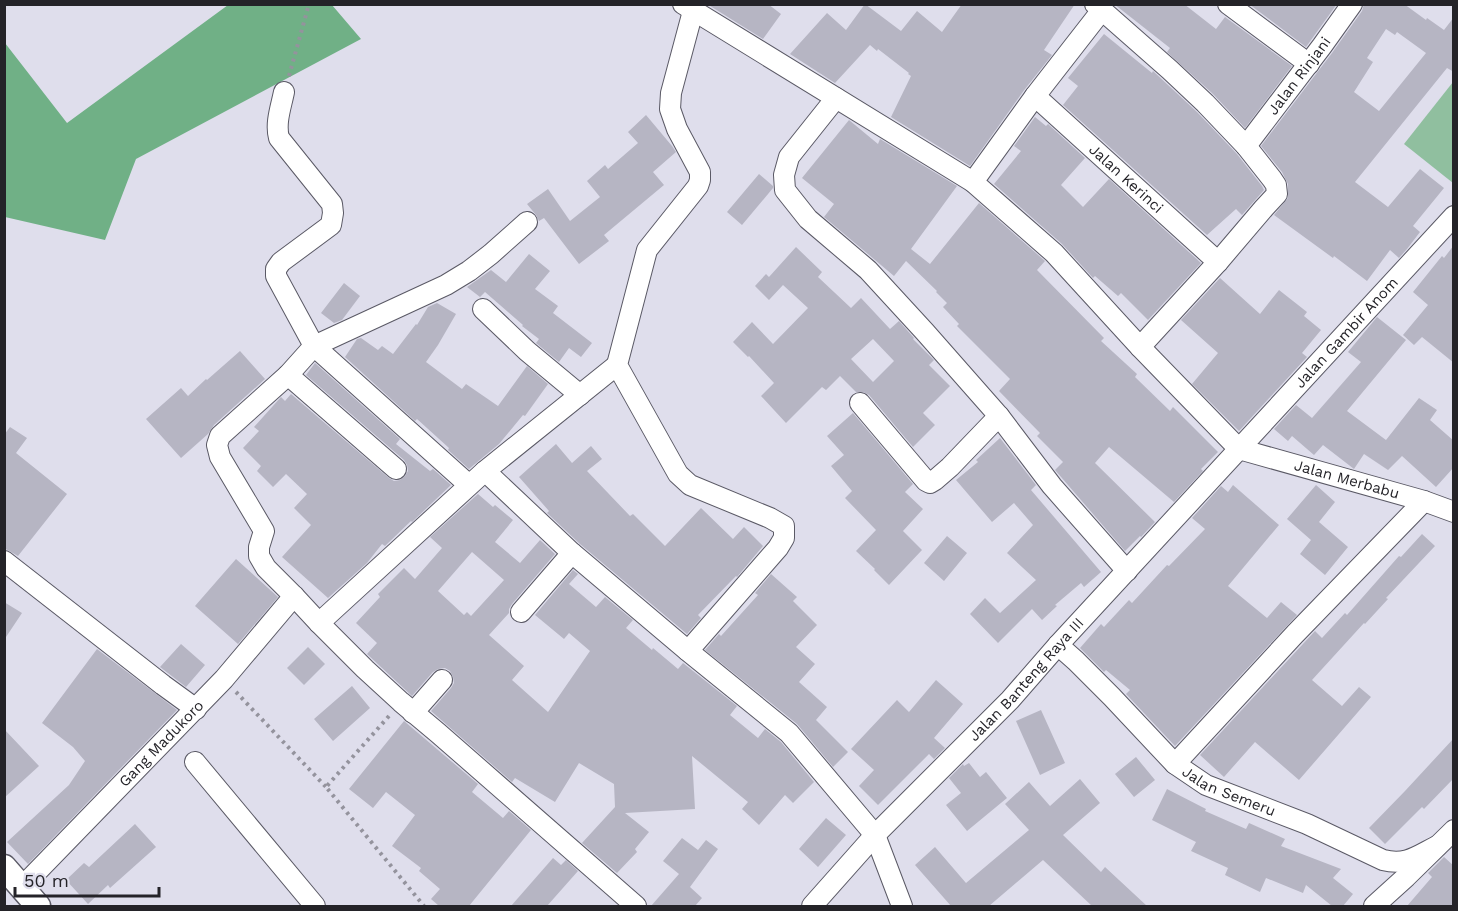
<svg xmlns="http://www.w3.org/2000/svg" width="1458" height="911" font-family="'Work Sans',sans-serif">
<rect width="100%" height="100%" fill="#dfdeec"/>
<path fill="#90bf9f" d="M1453,82V183L1404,144Z"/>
<path fill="#70b086" d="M228,5H332L361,39L136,159L105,240L5,217V43L67,123Z"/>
<path fill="#b6b5c3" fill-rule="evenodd" d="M707,4H768L781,14L763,39Z
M865,4L901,31L917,11L942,32L962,4H1075L1044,50L1052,55L1025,89L970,166L891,117L911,76L908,74L909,73L878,49L877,51L870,45L835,83L790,54L827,13L846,30Z
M1114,4H1184L1216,29L1225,17L1292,66L1245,128L1213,94L1167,52L1170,48Z
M1249,4H1337L1306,47Z
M1364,4H1404L1426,20L1427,18L1444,30L1454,17V72L1447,68L1355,182L1388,207L1420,169L1444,188L1413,226L1420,232L1407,249L1399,258L1390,250L1367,281L1334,256L1333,258L1274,215L1288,198V184L1282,172L1261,146L1332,53L1362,11ZM1386,29L1395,35L1397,32L1426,53L1379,111L1354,92L1373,62L1367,58Z
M1104,34L1152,73L1153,71L1197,112L1237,154L1262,186L1264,190L1242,215L1236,209L1207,235L1063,105L1078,86L1068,78Z
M646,115L672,146L676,152L653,172L664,185L604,235L609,241L579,264L544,218L539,221L536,215L527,204L548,189L570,221L600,197L587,181L605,165L608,169L638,143L628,132Z
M1035,117L1046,126L1048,124L1085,158L1061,185L1083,207L1109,179L1201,263L1148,320L1121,293L1118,296L1095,276L1093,278L1062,244L994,184L1021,151L1014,146Z
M849,120L878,144L880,139L957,186L911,249L930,264L979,203L1045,261L1037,270L1104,338L1101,341L1137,374L1135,377L1170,411L1173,407L1218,452L1201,469L1203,471L1174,502L1109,447L1095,463L1155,522L1141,537L1140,536L1125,551L1055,470L1063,462L1037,436L1040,433L999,391L1010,379L957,326L959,324L943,307L947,303L936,292L937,291L906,261L894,276L824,217L834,204L802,178Z
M759,174L773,186V188L742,225L727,212Z
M1454,245V363L1422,337L1414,345L1403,335L1428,305L1413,292L1442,256L1444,258Z
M796,247L822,272L818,277L851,308L861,298L890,329L899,321L914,338L913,339L934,360L929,365L950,386L923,413L935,425L913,447L869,395L863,392H856L840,376L826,390L822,387L786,423L761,396L774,383L749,356L748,357L733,342L752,322L773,344L808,308L783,285L769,300L755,286L766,274L769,277ZM873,339L894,361L873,382L851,359Z
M529,254L550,271L535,289L558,306L553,313L592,343L581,357L569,348L559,362L536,343L539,339L522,326L523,325L485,292L480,297L467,287L491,270L506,282Z
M1220,278L1260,314L1279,290L1307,312L1304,316L1321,330L1302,353L1307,357L1239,431L1192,384L1218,353L1181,320Z
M344,283L360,296L342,320L334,323L321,313Z
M437,303L456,314L438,345L426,362L462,389L466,384L498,406L527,366L548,384L525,416L523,415L499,444L469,469L448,450L449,448L417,419L415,421L345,357L357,339L361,338L378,350L382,346L393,354L416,324L417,325L428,307Z
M1377,317L1406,340L1347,411L1386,440L1419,398L1437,410L1430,420L1454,441V467L1436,487L1402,456L1388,470L1364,454L1354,469L1323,445L1314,455L1292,436L1288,441L1274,429L1296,405L1312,418L1361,362L1348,352Z
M240,351L265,379L214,425L208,434L181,458L146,419L181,388L188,396L206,379L207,380Z
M315,363L400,439L396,444L430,471L433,469L451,485L412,522L411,521L385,546L382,544L367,563L328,598L282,557L311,525L294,508L307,494L286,474L273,487L257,471L261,466L243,448L259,431L254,427L281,397L285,401L291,394L389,478L394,481L400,480L405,476L408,471L407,465L404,460L306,375Z
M853,413L913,484L905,492L923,509L903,531L922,550L889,585L874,570L875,569L856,551L876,530L845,498L852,491L831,466L844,455L827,436Z
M10,427L27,438L16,453L67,494L18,556L4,548V435Z
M1000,438L1036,485L1031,490L1101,572L1084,587L1081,583L1055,605L1057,606L1042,620L1032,609L998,643L970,614L985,598L1000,613L1036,580L1007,553L1033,525L1014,503L992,522L956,480L978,462L976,460Z
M556,444L572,463L591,446L602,459L587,471L630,516L633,514L665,546L701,508L733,539L744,527L763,546L737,577L736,576L698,615L701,618L687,634L580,544L547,513L549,511L519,477Z
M1233,485L1279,525L1228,586L1267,618L1281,602L1297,615L1175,746L1126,694L1130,690L1106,670L1104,672L1080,648L1101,624L1104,627L1129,600L1132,603L1167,565L1169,566L1205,529L1192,518L1221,486L1228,492Z
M1316,485L1335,502L1319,522L1348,547L1325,575L1300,554L1311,540L1287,519Z
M478,494L493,507L495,505L513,520L495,542L520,563L540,540L555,554L512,604L509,609V613L489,635L524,666L512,680L548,712L590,651L569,633L564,639L535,615L573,570L578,574L569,584L596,607L605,597L633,620L626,628L652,650L653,648L678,669L683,663L737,706L730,715L758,738L765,729L781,742L814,782L793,803L785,795L759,825L742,809L748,802L692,756L695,809L625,813L649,832L635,849L637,852L617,873L582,843L615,807L614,784L579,763L555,802L515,778L512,782L431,711L451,688L454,683L453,677L450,671L445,668L438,669L433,672L412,696L367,654L377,643L356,623L380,597L378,594L404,568L415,579L442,548L430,537ZM472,552L504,580L471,616L467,612L464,615L438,591Z
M1422,534L1435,546L1386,598L1388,599L1365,624L1364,623L1312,680L1342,706L1359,687L1371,697L1299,780L1255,742L1224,777L1200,755L1315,631L1322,638L1345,613L1347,615L1399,556L1401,557Z
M947,536L967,553L944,581L924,563Z
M236,559L278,597L238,644L195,606Z
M771,574L797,597L793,601L817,625L796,647L815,664L799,682L827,707L816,720L848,752L833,767L797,724L705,650L719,634L721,636L758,595L755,593Z
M4,602L22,613L4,640Z
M181,644L205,665L186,687L160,667Z
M308,647L325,664L304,685L287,668Z
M97,649L177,710L28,864L7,842L69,785L85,761L73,747L42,723Z
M936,680L963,704L934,738L945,748L934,759L929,754L878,805L859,786L874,770L851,749L897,700L909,712Z
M352,686L370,708L333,741L314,719Z
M1041,710L1065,763L1040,775L1016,721Z
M404,721L478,784L472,792L503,818L509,811L531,830L469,906H439L431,899L440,889L419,871L421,868L392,846L415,815L386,792L373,808L349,789Z
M4,729L39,766L4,798Z
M1454,738V778L1424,809L1422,807L1385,844L1369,828L1405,791Z
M1136,757L1155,780L1134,797L1115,774Z
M969,763L980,777L986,772L1007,798L967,831L946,805L961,793L949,778L963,764L964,766Z
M1080,779L1100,803L1063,835L1101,872L1105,867L1147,906H1092L1043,860L989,906H951L915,865L935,847L966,883L1029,830L1005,804L1029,782L1050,806Z
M1167,789L1206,809L1205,811L1246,829L1249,823L1285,839L1281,846L1341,869L1333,878L1353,894L1343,906H1332L1306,885L1303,893L1266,878L1260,892L1225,875L1228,868L1191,851L1196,842L1152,820Z
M826,818L846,835L818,867L799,849Z
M135,824L156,847L110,888L108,885L88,904L66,880L84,863L89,867Z
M682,838L698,850L706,840L718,849L690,887L702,898L695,906H651L679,874L663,861Z
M1444,857L1454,866V906H1407L1432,877L1428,873Z
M553,858L561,865L566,860L578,871L547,906H511Z"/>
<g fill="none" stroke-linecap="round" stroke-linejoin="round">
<g stroke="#5a5965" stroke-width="22">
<g id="minor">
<path d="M683,4L973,182L1054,253L1140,347L1218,262L1264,208L1277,194L1276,185L1272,179L1246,146L1205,103L1170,70L1095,4"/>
<path d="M1228,4L1309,64"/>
<path d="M284,92C281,107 275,123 279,138L332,204L333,213L331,225L281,262L276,269V276L314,346L469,485"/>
<path id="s1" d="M1035,96L1218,262"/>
<path d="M836,98L789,157L784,175L785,190L808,219L868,270L925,332L999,416L1052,486L1127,571"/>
<path id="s2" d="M1246,146L1322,46L1352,4"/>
<path d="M973,182L1035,96L1102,10"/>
<path d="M527,222L491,254L469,271L446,285L314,346L288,375L220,436L217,445L220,457L264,531L259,547V556L266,568L294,596L319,623L365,669L401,702L438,733L636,906"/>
<path d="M483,309L527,351L580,395"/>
<path d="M1140,347L1239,449"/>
<path d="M288,375L396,469"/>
<path d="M860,403L926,481L930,483L935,480L950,467L999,416"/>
<path id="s3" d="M1239,449L1424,501L1454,512"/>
<path d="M485,471L617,365"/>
<path d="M4,561L163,685L196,709"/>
<path d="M521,612L572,553"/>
<path d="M319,623L485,471L572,553L688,651L789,733L875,835L902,906"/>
<path id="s4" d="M1058,645L1076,661L1112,697L1175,764L1206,785L1307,824L1383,860C1406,866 1417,856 1437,846"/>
<path d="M688,651L778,548L784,538V526L770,518L690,485L678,474L617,365L647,250L698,186L700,180V172L677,129L670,109L671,93L693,11"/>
<path d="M413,713L442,680"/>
<path d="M195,762L315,906"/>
<path d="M1175,764L1295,634L1424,501"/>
<path id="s5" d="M22,887L224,679L294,596"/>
<path id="s6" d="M812,906L875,835L1010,700L1058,645L1454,216"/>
<path d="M1374,906L1406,877L1454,830"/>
</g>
</g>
<g stroke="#5a5965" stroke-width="27">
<path id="major" d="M4,867L38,906"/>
</g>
<path stroke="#94939d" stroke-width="4" stroke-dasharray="3 4.5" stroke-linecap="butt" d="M289,76L309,4
M236,692L326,787
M389,716L326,787L424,906"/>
<use href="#minor" stroke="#fff" stroke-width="20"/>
<use href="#major" stroke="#fff" stroke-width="24"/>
</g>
<g text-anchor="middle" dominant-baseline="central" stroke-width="5" stroke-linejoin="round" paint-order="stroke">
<g font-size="15" fill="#242328" stroke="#dfdeec">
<text stroke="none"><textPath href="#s2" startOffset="88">Jalan Rinjani</textPath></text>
<text stroke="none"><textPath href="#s1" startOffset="123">Jalan Kerinci</textPath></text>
<text stroke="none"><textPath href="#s6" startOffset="784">Jalan Gambir Anom</textPath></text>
<text stroke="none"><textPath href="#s3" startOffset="112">Jalan Merbabu</textPath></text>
<text stroke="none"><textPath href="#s6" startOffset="312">Jalan Banteng Raya III</textPath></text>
<text stroke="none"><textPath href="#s5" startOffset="200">Gang Madukoro</textPath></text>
<text stroke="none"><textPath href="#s4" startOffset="228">Jalan Semeru</textPath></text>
</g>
</g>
<rect width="1458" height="911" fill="none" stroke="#242328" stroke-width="12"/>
<path d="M15 887v9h144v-9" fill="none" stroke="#242328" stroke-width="3"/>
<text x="24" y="887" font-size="18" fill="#242328" stroke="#dfdeec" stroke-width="4.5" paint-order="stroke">50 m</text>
</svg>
